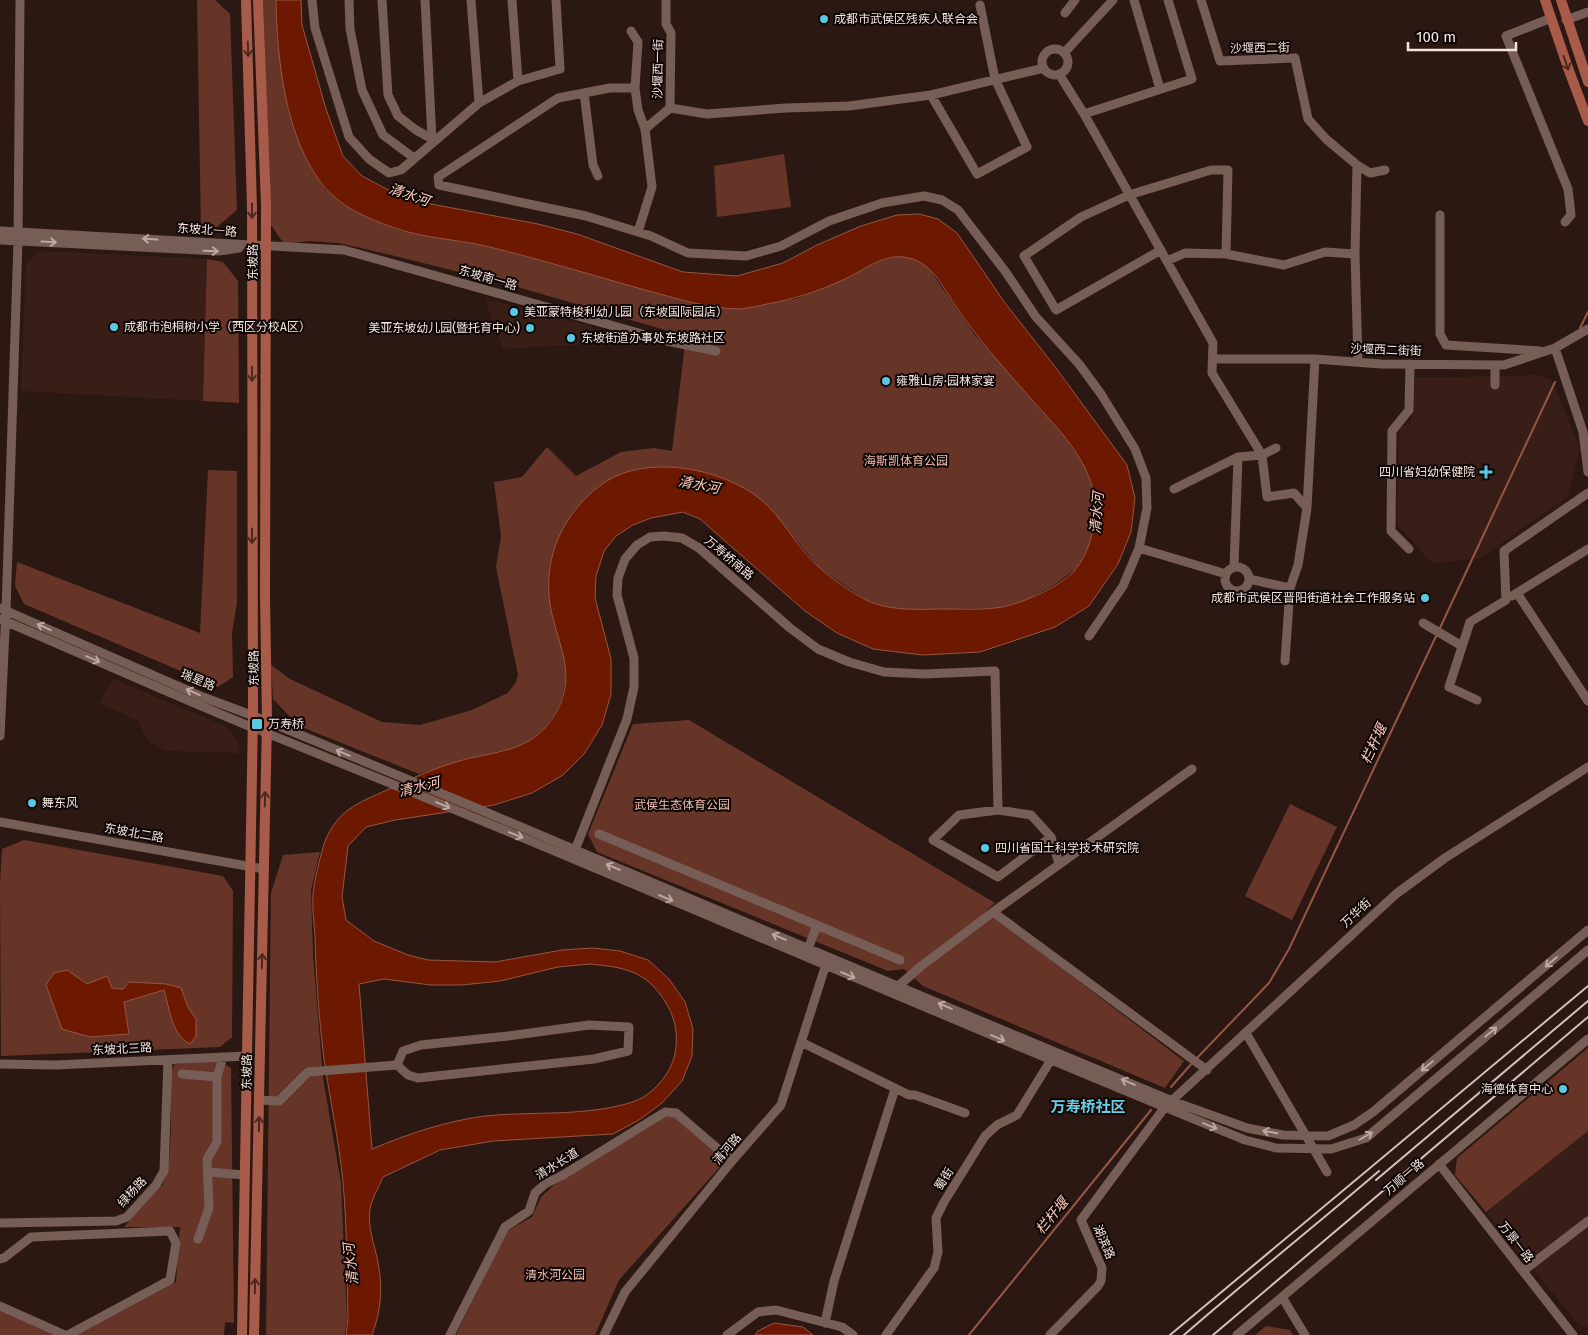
<svg xmlns="http://www.w3.org/2000/svg" width="1588" height="1335" font-family="'Fira Sans','Noto Sans SC',sans-serif">
<rect width="100%" height="100%" fill="#2c1812"/>
<path fill="#391e17" d="M39,251L207,259L203,401L21,391L26,263Z
M485,299L592,326L588,344L503,349Z
M1539,375L1552,380L1580,449L1568,496L1479,559L1432,563L1397,524L1399,428L1411,423L1413,378Z
M113,679L225,726L238,741L240,753L167,751L150,742L143,733L139,721L99,703Z
M1588,1131V1327L1580,1326L1486,1212Z"/>
<path fill="#673528" d="M197,0H215L230,14L237,210L212,231L201,230Z
M263,0H276L288,110L305,156L325,189L354,211L398,230L486,246L704,305L796,299L848,277L878,261L897,256L917,259L928,267L974,334L1062,433L1083,463L1091,482L1096,502L1094,526L1088,548L1077,568L1054,585L1023,602L998,608L900,610L869,602L819,568L768,506L718,477L550,563L549,588L551,609L564,655L567,675L562,698L556,712L544,729L529,741L514,748L463,760L419,774L299,726L273,699L271,665L290,679L382,722L420,725L472,710L508,693L516,682L518,675L496,567L501,536L494,482L522,477L547,447L576,476L621,452L654,448L672,451L686,336L507,284L395,256L339,243L309,241L284,244L271,225Z
M784,154L791,207L717,217L714,166Z
M207,259L223,262L238,281L239,403L203,401Z
M208,470L237,471V602L232,633L233,677L218,687L24,604L15,586L17,562L200,633Z
M689,720L995,903L986,911L1184,1061L1165,1088L923,986L904,969L888,971L597,852L588,834L633,724Z
M1290,804L1337,827L1292,920L1245,896Z
M24,840L223,876L233,891L232,1037L220,1047L1,1056L0,883L2,849Z
M320,852L311,891L313,955L323,1078L341,1183L347,1320L345,1334L344,1335H266L271,893L283,855Z
M1588,1048V1131L1486,1212L1455,1175L1457,1158Z
M219,1061L231,1068L234,1323L225,1322L224,1335H77L176,1282L180,1227H124L163,1184C174,1164 170,1098 171,1072L175,1064Z
M664,1117H674L727,1159L619,1280L595,1335H456L507,1231L532,1217L541,1197L553,1186Z
M0,1311L56,1335H0Z
M1266,1326L1290,1330L1293,1335H1255Z"/>
<path fill="#6d1800" stroke="#965644" fill-rule="evenodd" d="M276,0H301L302,25L326,109L343,156L362,176L396,194L431,204L538,224L577,234L683,272L737,276L783,263L817,245L861,226L897,215L919,214L938,219L957,233L1005,303L1056,368L1127,465L1135,498L1131,532L1118,564L1089,606L1055,627L980,652L923,655L873,649L837,633L805,611L700,519L683,512L651,518L633,525L616,536L604,551L596,576L595,598L611,659V694L602,725L584,754L563,775L532,793L494,805L395,820L366,827L348,846L342,897L346,920L374,941L408,955L428,960L495,962L562,950L593,948L620,951L648,960L669,979L685,1002L693,1029L692,1056L682,1081L662,1103L639,1120L613,1134L493,1141L440,1150L383,1177C379,1187 372,1198 370,1209C367,1227 375,1245 378,1263C383,1288 381,1311 372,1335H346L348,1320C347,1274 347,1227 343,1182C339,1141 330,1100 324,1059C319,1019 316,977 315,936C314,922 312,908 313,894C314,882 321,853 325,841C338,810 358,803 387,790C412,778 437,767 463,760C502,750 535,751 557,711C578,672 556,642 550,604C546,576 551,549 565,525C576,506 594,487 614,477C659,455 733,471 768,506C787,525 800,552 821,569C829,577 856,595 866,600C891,612 921,609 948,609C966,609 985,610 1002,607C1024,603 1061,586 1075,570C1089,554 1096,526 1095,505C1095,492 1090,478 1084,466C1071,441 1051,421 1033,401C1006,370 978,340 955,305C942,286 932,263 909,258C885,252 866,269 845,279C819,291 795,299 767,304C760,306 747,308 740,309C708,309 676,298 645,290C592,275 539,259 486,246C455,239 421,238 392,227C366,218 339,206 322,184C285,136 277,59 276,0ZM590,964C619,967 641,969 660,994C674,1013 679,1030 675,1054C671,1073 654,1094 635,1101C625,1105 613,1107 602,1109C563,1115 524,1112 485,1116C446,1121 408,1134 372,1149L359,984L384,979L431,985H462L500,981L558,967Z
M67,970L87,984L107,976L112,988L123,989L129,982L166,984L181,988L188,1007L196,1019V1036L190,1044C171,1034 170,1009 164,990L124,1002L129,1034L90,1037L62,1029L46,985L54,973Z
M774,1323L803,1327L813,1335H755L758,1331Z"/>
<g fill="none" stroke-linecap="round" stroke-linejoin="round">
<path stroke="#965644" stroke-width="2" d="M1580,328L1588,312
M1439,630L1555,382
M1196,1059L1269,983L1289,949L1437,634
M1171,1087L1193,1062
M969,1335L1151,1110"/>
<path stroke="#765d56" stroke-width="9" d="M312,0L315,28L349,137L369,159L389,173L401,170L479,103L518,81L560,69L556,0
M349,0L350,29L362,90L383,135L414,158
M382,0L388,95L398,116L416,130L432,139
M425,0L432,139
M471,0L479,103
M512,0L518,81
M1134,0L1160,89
M1201,0L1220,61L1295,58L1308,119L1326,139L1357,165L1370,173L1385,170
M1065,13L1075,0
M1551,18L1506,36L1568,189L1571,215L1565,222
M1566,20L1588,12
M631,31L638,42L635,88L638,110L645,129L652,187L638,232
M1042 62a13 13 0 1 1 26 0a13 13 0 1 1-26 0Z
M1064,53L1113,0
M1059,74L1084,114L1213,343L1212,373L1262,455L1267,497L1294,493L1307,508
M635,88H610L558,98L438,177L439,185L586,216L651,236L688,253L746,256L781,246L829,221L882,203L924,196L942,200L958,210L1005,271L1036,317L1079,364L1101,394L1135,449L1146,478L1147,508L1139,548L1123,586L1089,636
M584,93L593,165L598,176
M931,95L977,174L1027,147L995,79L980,5
M670,108L707,114L786,108L849,106L931,95L1044,68
M1084,114L1192,79L1168,0
M645,129L670,108L671,33L666,24V0
M1357,165L1355,254L1358,362
M1440,215V334L1446,345L1540,351
M0,231L344,250L667,341L716,351
M0,240L219,251L239,248
M1161,250L1056,310L1024,256L1081,217L1129,195L1211,170H1228L1226,254
M1167,261L1185,253L1226,254L1284,265L1325,252L1355,254
M1555,348L1583,432L1588,472
M1213,359H1315L1381,364L1504,365L1555,348L1588,329
M1495,365V385
M1174,489L1238,457L1262,455L1276,448
M1139,548L1226,574
M1409,549L1391,531L1392,431L1409,410L1410,364
M1234,567L1238,457
M1225 579a12 12 0 1 1 24 0a12 12 0 1 1-24 0Z
M1249,579L1290,588
M1517,593L1588,701
M1512,596L1588,549
M0,608L203,697L267,721L481,810L828,957L1172,1101L1247,1128L1283,1135L1328,1136L1354,1125L1373,1112L1588,930
M0,619C83,654 166,692 249,726C358,770 467,814 576,860C799,953 1021,1049 1245,1140L1276,1148L1331,1149L1366,1138L1588,950
M1423,623L1462,646
M1285,661L1290,588L1298,565L1307,508L1315,359
M1477,700L1449,687L1470,622L1506,600L1504,551L1588,493
M0,736L6,610L18,241L20,0
M0,822L264,869
M599,834L900,960
M1051,837L998,877L933,840L959,815L998,810L1031,815L1051,837L1059,864
M573,855L627,719L634,687V658L617,595L618,578L625,559L637,545L650,537L664,536L682,538L699,548L790,628L818,649L849,662L884,672L924,674L995,671L998,810
M993,912L1207,1070
M808,949L817,925
M895,989L920,967L993,912L1192,769
M1246,1033L1327,1172
M801,1042L909,1095H915L965,1113
M0,1064L56,1065L246,1056
M182,1074L217,1077
M259,1100L279,1101L308,1072L397,1065L408,1075L418,1078L594,1059L628,1051L629,1027L589,1025L508,1036L421,1045L403,1051L397,1065
M1439,1164L1573,1335
M208,1172L244,1175
M0,1223L116,1221L127,1217L156,1185L164,1171L168,1060
M198,1239L209,1208L207,1159L217,1142V1077L223,1057
M0,1259L4,1258L31,1237L170,1231L176,1243L170,1280L68,1335
M1523,1271L1588,1221
M1282,1297L1305,1335
M0,1306L65,1335
M825,1323L834,1281L895,1089
M450,1335L505,1227L529,1211L535,1193L545,1184L563,1175L665,1112L676,1113L732,1161
M604,1335L625,1292L732,1161L781,1105L827,961
M727,1335L758,1312L776,1310L842,1327L853,1335
M886,1335L934,1268L938,1252L936,1218L944,1202L985,1136L997,1125L1017,1115L1054,1055
M1050,1335L1098,1286L1101,1281L1102,1268L1081,1220L1165,1107L1396,894L1445,858L1588,767
M1237,1335L1588,1039"/>
<path stroke="#a85b48" stroke-width="10" d="M1545,0L1568,68L1588,121
M1561,0L1588,82
M242,1335L253,716L252,208L246,0
M254,1335L267,721L265,596L266,205L258,0"/>
<path stroke="#d1c1bd" stroke-width="2" d="M1376,1180L1588,1001
M1170,1335L1588,986
M1184,1335C1248,1279 1315,1226 1379,1171
M1213,1335L1588,1017"/>
</g>
<defs><path id="oneway-shaft" d="M-6 0H5M1.5-3L5.5 0L1.5 3" fill="none" stroke-width="1.6" stroke-linecap="round" stroke-linejoin="round" transform="scale(1.25)"/></defs>
<g stroke="#4c281f">
<use href="#oneway-shaft" transform="translate(248 49) rotate(88)"/>
<use href="#oneway-shaft" transform="translate(1566 63) rotate(71)"/>
<use href="#oneway-shaft" transform="translate(252 211) rotate(90)"/>
<use href="#oneway-shaft" transform="translate(252 374) rotate(90)"/>
<use href="#oneway-shaft" transform="translate(252 536) rotate(90)"/>
<use href="#oneway-shaft" transform="translate(265 799) rotate(-89)"/>
<use href="#oneway-shaft" transform="translate(262 961) rotate(-89)"/>
<use href="#oneway-shaft" transform="translate(259 1124) rotate(-89)"/>
<use href="#oneway-shaft" transform="translate(255 1286) rotate(-89)"/>
</g>
<g stroke="#bba8a2">
<use href="#oneway-shaft" transform="translate(150 239) rotate(-177)"/>
<use href="#oneway-shaft" transform="translate(49 242) rotate(3)"/>
<use href="#oneway-shaft" transform="translate(211 251) rotate(2)"/>
<use href="#oneway-shaft" transform="translate(44 627) rotate(-156)"/>
<use href="#oneway-shaft" transform="translate(93 659) rotate(23)"/>
<use href="#oneway-shaft" transform="translate(193 692) rotate(-156)"/>
<use href="#oneway-shaft" transform="translate(343 753) rotate(-157)"/>
<use href="#oneway-shaft" transform="translate(443 805) rotate(23)"/>
<use href="#oneway-shaft" transform="translate(516 835) rotate(22)"/>
<use href="#oneway-shaft" transform="translate(613 867) rotate(-157)"/>
<use href="#oneway-shaft" transform="translate(666 898) rotate(23)"/>
<use href="#oneway-shaft" transform="translate(779 937) rotate(-157)"/>
<use href="#oneway-shaft" transform="translate(1551 962) rotate(140)"/>
<use href="#oneway-shaft" transform="translate(848 975) rotate(23)"/>
<use href="#oneway-shaft" transform="translate(945 1006) rotate(-157)"/>
<use href="#oneway-shaft" transform="translate(1491 1032) rotate(-40)"/>
<use href="#oneway-shaft" transform="translate(998 1038) rotate(23)"/>
<use href="#oneway-shaft" transform="translate(1427 1066) rotate(140)"/>
<use href="#oneway-shaft" transform="translate(1128 1082) rotate(-157)"/>
<use href="#oneway-shaft" transform="translate(1210 1126) rotate(22)"/>
<use href="#oneway-shaft" transform="translate(1270 1132) rotate(-170)"/>
<use href="#oneway-shaft" transform="translate(1366 1136) rotate(-30)"/>
</g>
<g fill="#58c9e3" stroke="#0e0604" stroke-width="2">
<circle cx="824" cy="19" r="5"/>
<circle cx="514" cy="312" r="5"/>
<circle cx="114" cy="327" r="5"/>
<circle cx="530" cy="328" r="5"/>
<circle cx="571" cy="338" r="5"/>
<circle cx="886" cy="381" r="5"/>
<path d="M1483.5 464.5h5v5h5v5h-5v5h-5v-5h-5v-5h5z"/>
<circle cx="1425" cy="598" r="5"/>
<rect x="251" y="718" width="12" height="12" rx="2.5"/>
<circle cx="32" cy="803" r="5"/>
<circle cx="985" cy="848" r="5"/>
<circle cx="1563" cy="1089" r="5"/>
</g>
<g text-anchor="middle" dominant-baseline="central" stroke-width="4" stroke-linejoin="round" paint-order="stroke">
<g font-size="12" fill="#f4e5e1" stroke="#0e0604" text-anchor="start">
<text x="834" y="19">成都市武侯区残疾人联合会</text>
<text x="524" y="312">美亚蒙特梭利幼儿园（东坡国际园店）</text>
<text x="124" y="327">成都市泡桐树小学（西区分校A区）</text>
<text x="520" y="328" text-anchor="end">美亚东坡幼儿园(暨托育中心)</text>
<text x="581" y="338">东坡街道办事处东坡路社区</text>
<text x="896" y="381">雍雅山房·园林家宴</text>
<text x="1475" y="472" text-anchor="end">四川省妇幼保健院</text>
<text x="1415" y="598" text-anchor="end">成都市武侯区晋阳街道社会工作服务站</text>
<text x="268" y="724">万寿桥</text>
<text x="42" y="803">舞东风</text>
<text x="995" y="848">四川省国土科学技术研究院</text>
<text x="1553" y="1089" text-anchor="end">海德体育中心</text>
</g>
<g font-size="12" fill="#f4e5e1" stroke="#0e0604">
<text transform="translate(1260 48) rotate(-1)">沙堰西二街</text>
<text transform="translate(658 69) rotate(-89)">沙堰西一街</text>
<text transform="translate(207 230) rotate(4)">东坡北一路</text>
<text transform="translate(253 262) rotate(-90)">东坡路</text>
<text transform="translate(488 278) rotate(16)">东坡南一路</text>
<text transform="translate(1386 350) rotate(2)">沙堰西二街街</text>
<text transform="translate(729 558) rotate(40)">万寿桥南路</text>
<text transform="translate(254 668) rotate(-91)">东坡路</text>
<text transform="translate(198 680) rotate(23)">瑞星路</text>
<text transform="translate(134 833) rotate(10)">东坡北二路</text>
<text transform="translate(1356 913) rotate(-43)">万华街</text>
<text transform="translate(122 1049) rotate(-3)">东坡北三路</text>
<text transform="translate(247 1072) rotate(-89)">东坡路</text>
<text transform="translate(727 1149) rotate(-50)">清河路</text>
<text transform="translate(557 1164) rotate(-32)">清水长道</text>
<text transform="translate(1404 1177) rotate(-40)">万顺一路</text>
<text transform="translate(944 1179) rotate(-58)">蜀街</text>
<text transform="translate(132 1192) rotate(-47)">绿杨路</text>
<text transform="translate(1104 1242) rotate(67)">湖滨路</text>
<text transform="translate(1516 1242) rotate(52)">万景一路</text>
</g>
<g font-size="12" fill="#f0bdb0" stroke="#0e0604">
<text x="906" y="461">海斯凯体育公园</text>
<text x="682" y="805">武侯生态体育公园</text>
<text x="555" y="1275">清水河公园</text>
</g>
<g font-size="14" font-style="italic" fill="#ffccbe" stroke="#0e0604">
<text transform="translate(409 195) rotate(19)">清水河</text>
<text transform="translate(699 485) rotate(11)">清水河</text>
<text transform="translate(1097 513) rotate(-85)">清水河</text>
<text transform="translate(1374 744) rotate(-65)">栏杆堰</text>
<text transform="translate(419 787) rotate(-14)">清水河</text>
<text transform="translate(1052 1216) rotate(-51)">栏杆堰</text>
<text transform="translate(351 1264) rotate(-96)">清水河</text>
</g>
<g font-size="15" font-weight="bold" fill="#6acfe8" stroke="#0e0604">
<text x="1088" y="1107">万寿桥社区</text>
</g>
</g>
<path d="M1408 42v8h108v-8" fill="none" stroke="#f4e5e1" stroke-width="2.5"/>
<text x="1416" y="42" font-size="15" fill="#f4e5e1" stroke="#0e0604" stroke-width="4" paint-order="stroke">100 m</text>
</svg>
